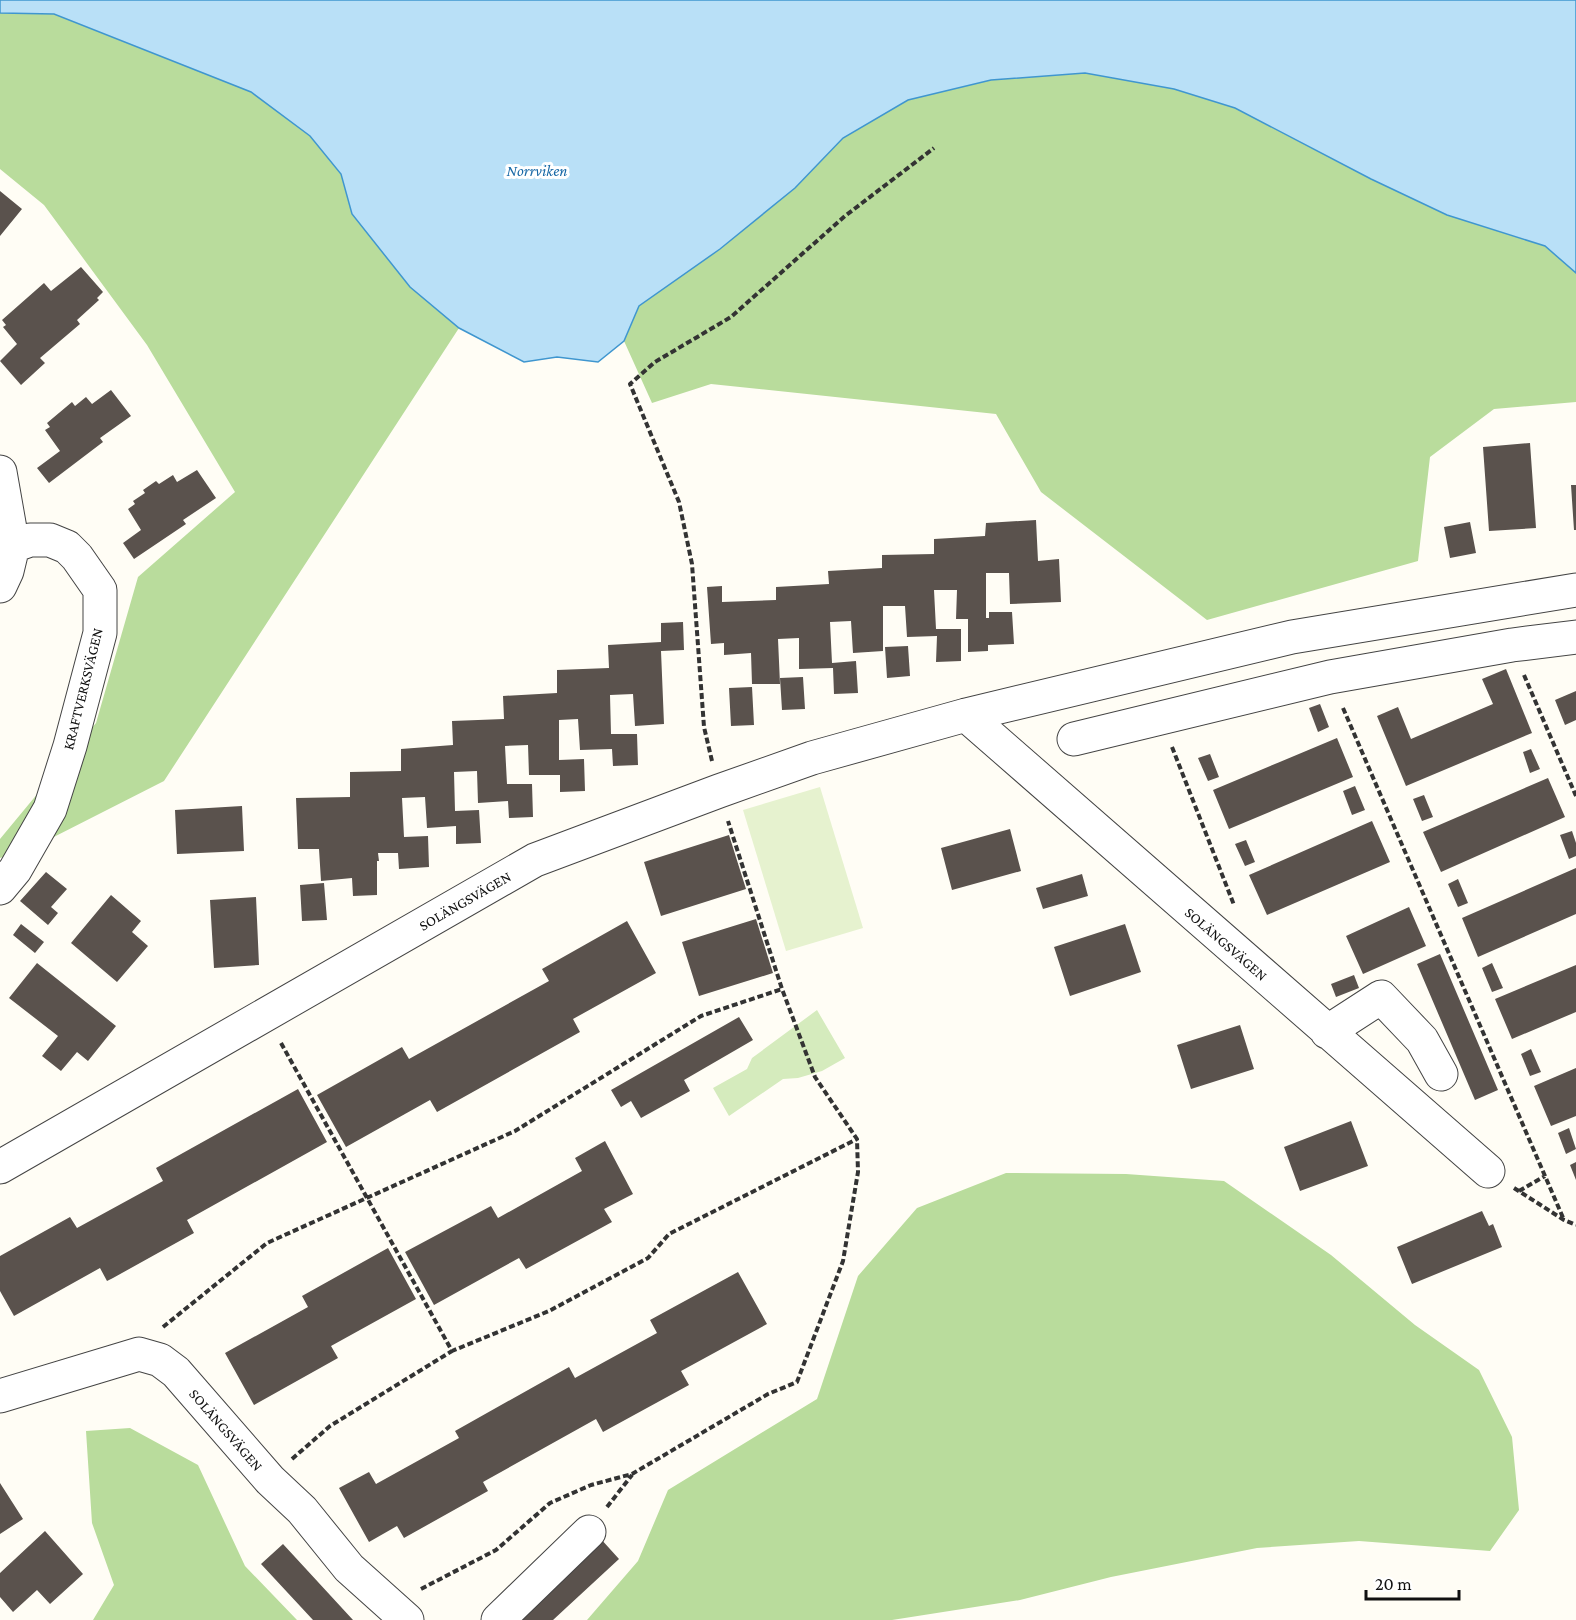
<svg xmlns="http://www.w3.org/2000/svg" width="1576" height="1620" font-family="'Crimson Pro',serif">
<rect width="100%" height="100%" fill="#fffdf5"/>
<path fill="#d5ebbd" d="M817,1010L845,1058L822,1071L798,1078L783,1079L729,1116L713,1088L747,1069L752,1058Z"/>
<path fill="#b9dc9c" d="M0,13L54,14L251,92L310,136L341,174L352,214L410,287L459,328L164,781L40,844L0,858V839L96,723L138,577L235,492L147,345L44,205L0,169Z
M1085,73L1174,89L1235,108L1371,179L1447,215L1545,246L1576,273V402L1494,409L1430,457L1418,561L1207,620L1041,492L996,414L711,384L652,403L624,341L639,306L720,249L795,188L843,138L908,100L991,80Z
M1006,1173L1126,1174L1224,1181L1331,1255L1415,1325L1479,1370L1512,1437L1519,1510L1490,1551L1359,1541L1257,1548L1111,1577L1020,1600L892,1620H587L638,1561L668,1490L817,1399L858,1276L917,1208Z
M130,1428L198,1465L245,1566L297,1620H93L114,1585L92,1523L86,1431Z"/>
<path fill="#e6f2cf" d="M820,787L863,928L786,951L743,810Z"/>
<path fill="#b9e0f7" stroke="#3f96cf" stroke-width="1.5" d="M0,0H1576V273L1545,246L1447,215L1371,179L1235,108L1174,89L1085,73L991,80L908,100L843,138L795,188L720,249L639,306L624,341L598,362L557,357L524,362L459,328L410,287L352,214L341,174L310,136L251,92L54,14L0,13Z"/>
<path fill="#5a524d" d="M0,191L22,209L0,236Z
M81,267L103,292L97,298L99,300L77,320L80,324L40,358L45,363L21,385L0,361L17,344L3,327L6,325L2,320L44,283L51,291Z
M111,390L131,416L100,438L103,442L49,483L37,468L60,451L45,430L50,427L47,423L72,402L75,406L86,397L92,404Z
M1530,443L1536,528L1489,531L1483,447Z
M197,470L216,498L183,520L186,524L134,559L123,543L141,530L128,509L135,504L133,501L145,493L143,490L156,481L159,484L173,475L177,482Z
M1571,485H1576V530H1574Z
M1036,520L1038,561L1059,559L1061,602L1010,604L1009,573H986V618H989V612H1012L1014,644L988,645V651L968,652V619H956L957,590H934L936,629H961V661L936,662L937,636L907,637L905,606H883V651L853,653L851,621L830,622L832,663L856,661L858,693L834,694L833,668L799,669V638L778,639L780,684H752L751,653L724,655V643L711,644L707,587L722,586V602L776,600V587L829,584L828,571L882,568V555L934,554V539L985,536L986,523Z
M1470,522L1476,553L1450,558L1444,527Z
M683,622L684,650L661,651L664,724L635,726L633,694L610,695L611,734H637L638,765L613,766L612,749L580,750L578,719L559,720V760L584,759L585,791L560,792V775H529L528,745L505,746L507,784H532L533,817L509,818L508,801L478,803L477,771L454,772L455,811L479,810L481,843L456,844V826L427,828L425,797L402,798L404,837L428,836L429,867L399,869L398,853H378L379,861H377V895L353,896L352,878L321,881L319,849H298L296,798L350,797V772L401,771V749L453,745L452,721L504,719L503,696L557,693V670L609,668L608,645L661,642V623Z
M908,646L910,676L887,678L885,647Z
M1506,669L1532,733L1406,786L1377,716L1398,707L1411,739L1493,704L1482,679Z
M803,677L805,709L782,710L780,678Z
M752,687L754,725L731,726L729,688Z
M1576,691V720L1565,725L1555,700Z
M1320,704L1329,727L1318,732L1309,708Z
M1337,738L1353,777L1229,829L1213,790Z
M1531,749L1540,769L1530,773L1523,752Z
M1210,754L1219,777L1208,781L1198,758Z
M1548,778L1565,817L1441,872L1423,832Z
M1355,786L1365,810L1352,815L1343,791Z
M1424,795L1433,817L1422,821L1413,799Z
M242,806L244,851L177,854L175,810Z
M1372,821L1390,862L1267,915L1249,875Z
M1010,829L1021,871L952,890L941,848Z
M1572,831L1576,843V856L1569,859L1560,835Z
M729,835L746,889L661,916L644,862Z
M1246,840L1255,862L1245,866L1235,844Z
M1576,868V914L1478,957L1462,918Z
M46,872L67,889L51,907L58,913L48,925L20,901Z
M1082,874L1088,896L1043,909L1036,888Z
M1458,879L1468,903L1458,907L1448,884Z
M324,883L327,920L302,921L300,885Z
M111,895L141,921L132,932L148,946L117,982L71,943Z
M256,897L259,965L214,968L210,900Z
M1409,907L1426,946L1363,974L1346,936Z
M756,919L773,973L699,996L682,942Z
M627,921L656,973L573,1019L580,1032L437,1112L430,1100L346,1147L317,1095L402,1047L409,1059L549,981L542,969Z
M21,924L44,942L35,953L13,935Z
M1125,924L1141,972L1070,996L1054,947Z
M1440,954L1498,1090L1475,1100L1417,964Z
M37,963L116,1026L88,1061L77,1052L61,1071L42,1056L58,1036L9,998Z
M1492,963L1503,988L1492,992L1482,968Z
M1576,965V1012L1512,1039L1495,999Z
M1354,975L1359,988L1336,997L1331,984Z
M739,1017L753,1040L684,1080L690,1091L641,1118L631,1101L621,1107L611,1090Z
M1240,1025L1254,1069L1191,1089L1177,1045Z
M1531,1049L1541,1072L1530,1076L1521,1054Z
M1576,1068V1116L1551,1126L1534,1086Z
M298,1089L327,1142L187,1220L194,1233L113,1278L107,1281L100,1268L14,1316L0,1291V1256L70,1217L77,1228L163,1181L156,1168Z
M1351,1121L1368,1166L1300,1191L1284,1147Z
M1569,1128L1576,1149L1566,1154L1558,1133Z
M605,1141L633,1194L604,1209L612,1222L526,1269L519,1258L434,1305L405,1252L491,1206L498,1218L582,1171L575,1158Z
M1576,1162V1180L1570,1165Z
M1482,1211L1489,1226L1493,1224L1502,1247L1412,1284L1397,1247Z
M388,1248L416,1299L331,1346L338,1358L254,1405L225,1353L308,1307L302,1296Z
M738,1272L767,1324L681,1371L689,1385L603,1432L596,1419L483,1482L488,1491L404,1538L397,1526L369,1542L339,1488L369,1472L376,1484L459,1438L455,1431L569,1367L575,1378L657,1333L650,1320Z
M0,1483L23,1519L0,1534Z
M45,1531L83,1574L50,1604L37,1590L13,1612L0,1597V1573Z
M600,1538L619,1559L553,1620H511Z
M283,1544L353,1620H313L261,1564Z"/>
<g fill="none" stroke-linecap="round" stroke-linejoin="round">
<g stroke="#444" stroke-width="35">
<path id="minor" d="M0,472L13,546
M0,586L7,571L13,546L30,540H50L67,547L77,557L100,590V633L70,746L50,809L15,870L0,888
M966,715L1488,1171
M1074,739L1330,677L1512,645L1576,637
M1327,1032L1381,997L1422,1040L1441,1074
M0,1167L535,860L719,791L812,758L966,715L1292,637L1576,590
M0,1396L139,1354L160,1360L176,1372L270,1480L302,1510L349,1568L407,1620
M498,1620L589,1532"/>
</g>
<path stroke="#333" stroke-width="4" stroke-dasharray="6 3" stroke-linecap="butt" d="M1524,675L1576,796
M1343,708L1564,1220
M1172,747L1234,905
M712,761L704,727L692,564L679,502L630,384L655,362L731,317L845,216L934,148
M281,1043L452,1351L549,1311L648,1258L669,1234L857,1139
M1514,1188L1564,1220L1576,1225
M1519,1191L1545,1176
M163,1327L267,1243L515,1131L701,1016L782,989
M292,1459L330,1426L452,1351
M607,1507L632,1475
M421,1589L496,1550L550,1503L591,1485L632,1474L768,1394L797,1382L843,1261L858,1172L857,1139L815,1077L782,989L728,821"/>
<use href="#minor" stroke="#fff" stroke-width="33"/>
</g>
<g text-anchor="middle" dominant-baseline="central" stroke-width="6" stroke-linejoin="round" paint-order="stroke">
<g font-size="15" fill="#111" stroke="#fff">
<text transform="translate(83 689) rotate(-76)">KRAFTVERKSVÄGEN</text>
<text transform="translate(465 901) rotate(-30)">SOLÄNGSVÄGEN</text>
<text transform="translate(1226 944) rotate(41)">SOLÄNGSVÄGEN</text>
<text transform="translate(226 1430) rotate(49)">SOLÄNGSVÄGEN</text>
</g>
<g font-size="16" font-style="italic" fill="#1768a6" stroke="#fff">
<text x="537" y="170">Norrviken</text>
</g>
</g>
<path d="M1366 1590v9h93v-9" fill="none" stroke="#111111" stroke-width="3"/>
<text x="1375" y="1590" font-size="18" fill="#111111" stroke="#ffffff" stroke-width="4.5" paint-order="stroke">20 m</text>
</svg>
